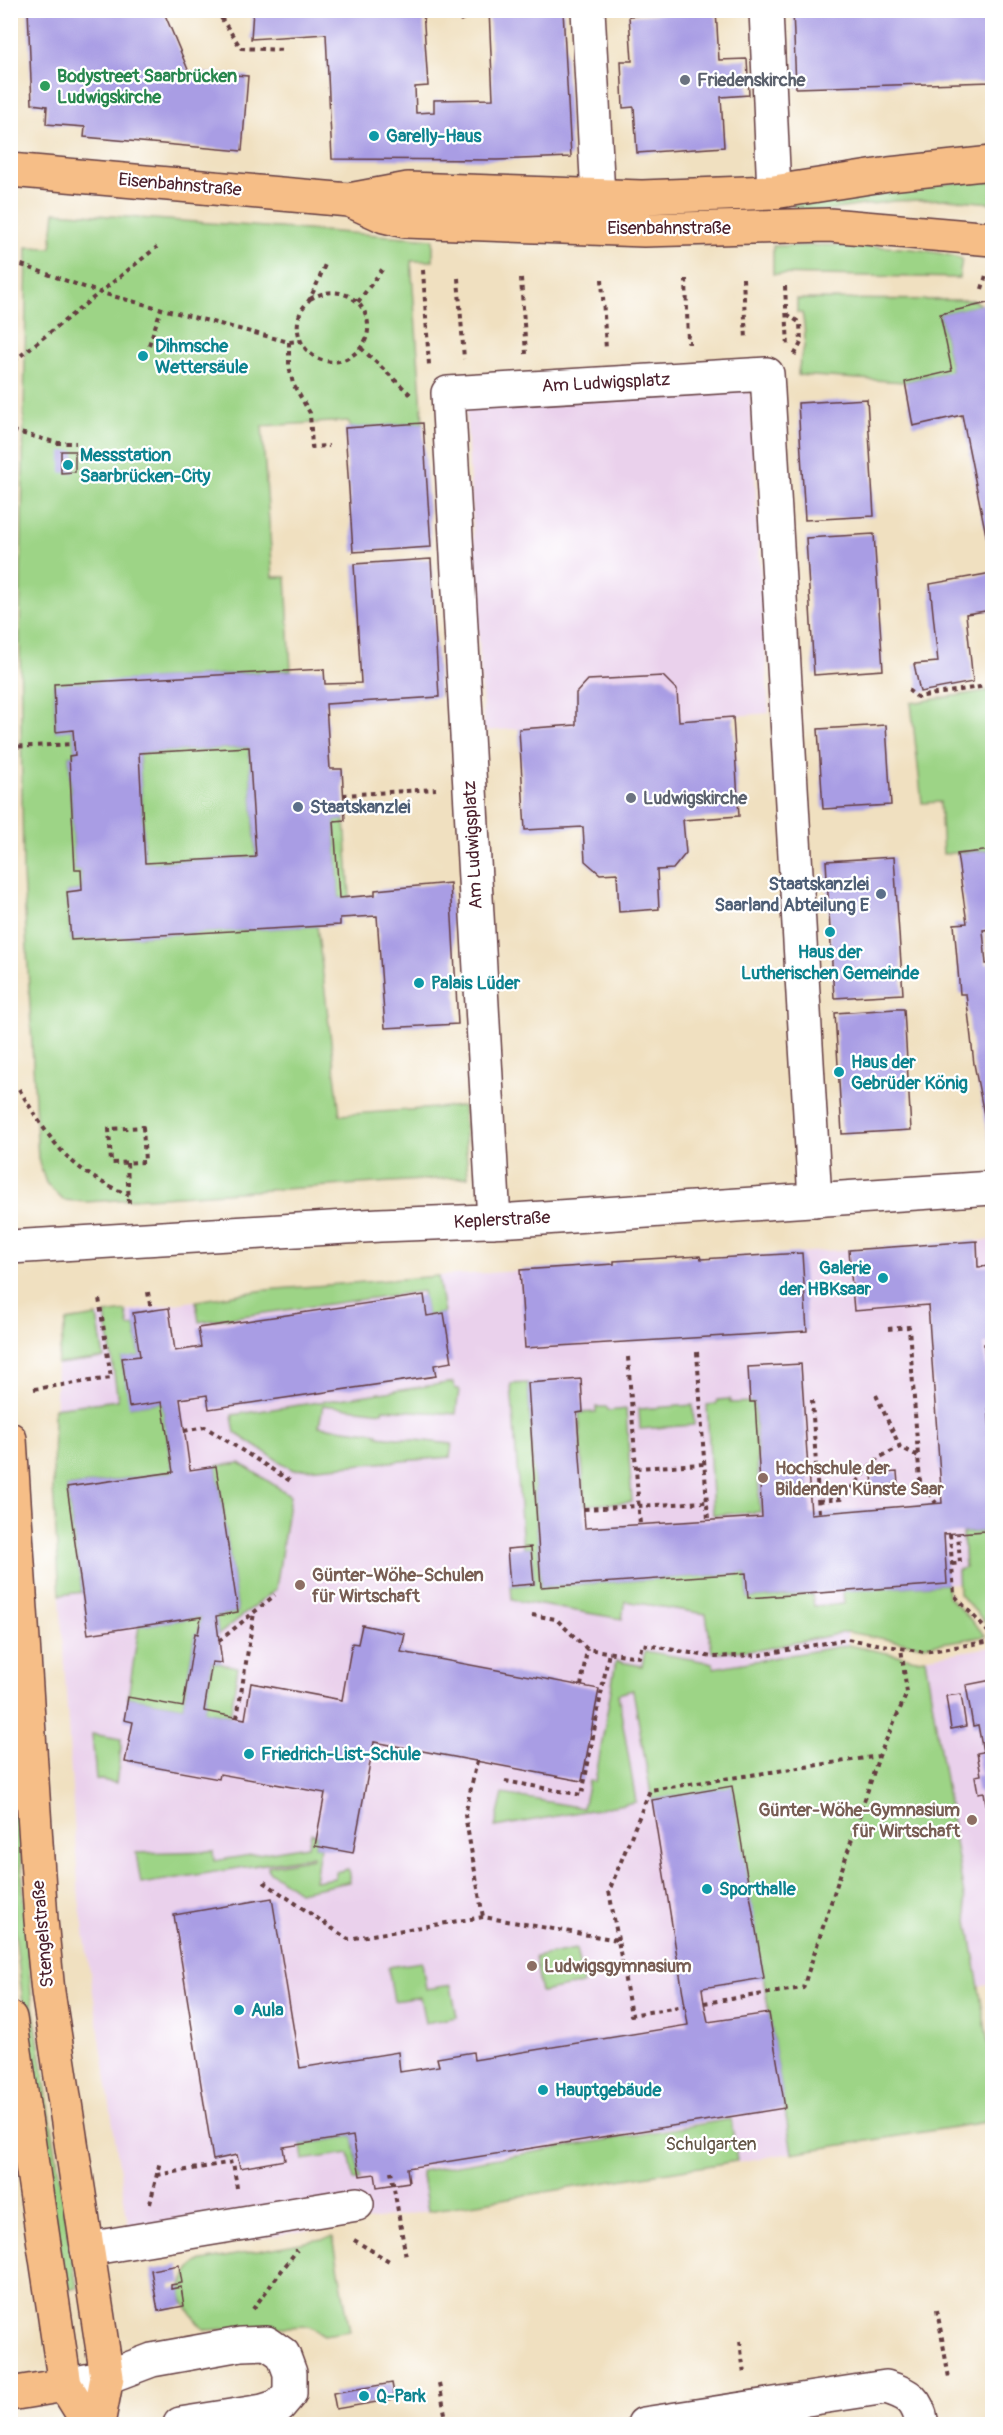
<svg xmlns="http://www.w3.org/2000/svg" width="1003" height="2435" font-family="Pangolin,sans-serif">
<rect width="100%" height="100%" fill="#fff"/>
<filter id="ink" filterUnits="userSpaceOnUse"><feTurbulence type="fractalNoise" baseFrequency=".0167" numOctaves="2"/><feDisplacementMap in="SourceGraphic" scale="12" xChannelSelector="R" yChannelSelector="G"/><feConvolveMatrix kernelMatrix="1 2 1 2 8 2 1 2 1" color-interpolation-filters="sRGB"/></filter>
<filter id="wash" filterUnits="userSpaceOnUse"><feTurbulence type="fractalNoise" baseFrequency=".008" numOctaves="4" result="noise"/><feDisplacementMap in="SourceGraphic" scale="24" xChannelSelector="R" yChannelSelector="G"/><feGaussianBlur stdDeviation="1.35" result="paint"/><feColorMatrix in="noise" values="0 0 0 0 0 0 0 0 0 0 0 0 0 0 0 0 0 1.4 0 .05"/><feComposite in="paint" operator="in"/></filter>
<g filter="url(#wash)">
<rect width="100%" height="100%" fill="#f0e0c0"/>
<path fill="#ead1ec" d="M749,375L769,713L679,721L677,690L663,676L589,680L576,693V725L484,731L465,392Z
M992,1240V1580L844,1592L848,1645L916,1659L992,1647V1983L979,1986L992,2067V2121L133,2258L79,1899L53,1488L57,1364L66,1321L265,1290L438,1276L614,1265V1261L700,1256L701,1259Z"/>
<path fill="#9dd486" stroke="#747a58" stroke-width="1.5" d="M992,178V203L948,199L893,201L793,215V202Z
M55,212L433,239V261H411L423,423L351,428L348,421L262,426L273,577H286L291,670L54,685L56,731L73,730L75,755L69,756L75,870H81L82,890L67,892L71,940L317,926L340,1115L463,1106L468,1177L86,1202L63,1200L46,1183L38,1159L23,874L20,635L27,247L51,248Z
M843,245C882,247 924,247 962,259L959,278L773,274V246Z
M797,299L973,300L981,305L940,314L952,371L905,382L798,375C798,364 802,357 804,347C806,337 804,323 802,313H797Z
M992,690V850L943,854L940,802L922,803L911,703Z
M249,747L256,857L145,863L139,753Z
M345,820L350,897L339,898L334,821Z
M438,1276L444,1313L427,1316L423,1291L199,1322L196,1301L265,1290Z
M126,1311L129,1327L135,1326L140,1356L122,1359L130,1407L162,1402L173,1472L67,1487L82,1592L60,1595L53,1488L54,1408L118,1400L105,1314Z
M97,1316L104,1358L57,1364L66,1321Z
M454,1382L455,1389H459L456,1414L383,1409L382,1412L323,1405L319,1426L378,1433V1436L452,1444L450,1457L293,1470L235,1433L232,1415Z
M528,1383L541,1587L746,1573L748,1598L812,1594L814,1606L844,1604L843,1591L947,1584L948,1596L986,1636L923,1646L847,1632L759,1650L712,1652L706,1614L625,1601L622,1619L512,1600L511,1586L534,1584L531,1547L523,1548L511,1384Z
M730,1399V1403L754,1402L760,1512L713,1515L707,1405L716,1404L717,1400Z
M693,1405L694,1425L640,1429L639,1409Z
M596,1407H606L608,1411L626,1409L632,1502L585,1505L579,1413L596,1412Z
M240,1463L290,1495L276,1589L218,1635L216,1616L238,1612L216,1466Z
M992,1531V1629L959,1594L958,1570L965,1568L963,1533Z
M201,1617L198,1634H195L183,1707L128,1697L139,1626Z
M848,1645L916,1659L925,1658L992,2067V2121L792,2153L732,1787L652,1800L633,1690L618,1694L636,1802L495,1827L503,1794L583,1808L589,1781L595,1782L616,1661L642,1666L645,1651L713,1663L714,1668Z
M212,1662L238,1667L230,1716L204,1711Z
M10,1714L31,1994L77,2288L66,2290C47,2167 25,2043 14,1919C8,1851 10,1783 10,1714Z
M92,1734L121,1739V1749L116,1783L96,1779Z
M311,1833L317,1835L315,1846L320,1847L315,1881L335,1878V1872L348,1869L350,1882L299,1892L269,1871L268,1866L313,1858V1856L141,1884L136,1853L213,1851L214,1861L308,1846Z
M576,1949L583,1984L541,1992L535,1957Z
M422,1962L426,1989L451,1985L457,2017L425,2023L420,1997L394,2001L388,1967Z
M731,2119L737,2161L428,2211L421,2171Z
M353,2136L360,2180L354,2181L349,2153L303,2160L301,2145Z
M333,2237L350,2331L324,2335L309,2326L205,2330C183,2305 169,2289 198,2262Z"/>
<g id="blocks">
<path fill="#a99de4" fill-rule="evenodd" d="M28,10H163L189,72L248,76L242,151L84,137L85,127L46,124L47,106L32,104Z
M253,10H423L428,86L415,87L416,113L434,112V100L493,99L489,10H563L571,157L497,160L332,159L326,34L251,39Z
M452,10H470L469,17L461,21L452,18Z
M716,10L719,60L747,59L749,95L721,97L724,147L637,153L634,107L623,108L622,85L621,61H632L629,16Z
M793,10H992V82L796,88Z
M992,302V560H991L962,415L913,426L905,382L952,371L940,314Z
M867,399L874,516L805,520L798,403Z
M423,423L431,547L353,552L345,428Z
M61,451H75V472L61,473Z
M874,534L883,670L814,675L806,538Z
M431,559L439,697L326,704L330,769H342L345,820L334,821L339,898L375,895V890L450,883L458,1024L385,1028L377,916L340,918V925L71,940L67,892L82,890L81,870H75L69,756L75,755L73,730L56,732L54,684L324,669L325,684L361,683L354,564ZM249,747L256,857L145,863L139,753Z
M992,573V610L966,614L973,682L920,692L914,664L938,662L930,584Z
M663,676L677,690L679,721L733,717L739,816L683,820L686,853L673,869L657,870L659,909L619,912L617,873L600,874L585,861L583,827L525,830L519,729L576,725V693L588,680Z
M886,725L891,805L823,809L818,729Z
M992,850V929L983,930L986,964H992V1145H990L974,1064L966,994H960L954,924L967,923L957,854Z
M894,857L903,994L834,998L826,861Z
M896,1009H904L911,1130L842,1134L835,1013Z
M977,1241L978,1267L992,1266V1343L984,1344L992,1460V1508H985L986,1531L944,1534L947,1584L748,1598L746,1573L541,1587L528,1383L581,1379L583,1412L577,1413L585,1528L762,1517L755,1402H750L748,1367L801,1364L811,1514L942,1503L928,1305L854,1311L849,1250Z
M802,1253L807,1331L525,1348L520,1270L614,1264V1261L664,1258L700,1256L701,1259Z
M424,1295L427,1316L444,1313L452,1362L434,1365L436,1376L209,1409L207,1395L180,1399L190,1470L216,1466L238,1612L216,1616L222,1663L212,1662L204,1711L245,1719L251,1683L342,1700L352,1643L358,1644L362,1625L405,1634L401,1652L599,1689L582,1781L374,1742L353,1853L315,1846L325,1793L220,1774L219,1779L125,1762L133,1722L124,1720L128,1697L183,1707L195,1633L198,1634L201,1617L88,1634L67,1487L173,1472L162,1402L129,1407L122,1358L140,1356L133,1313L169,1308L175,1351L201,1347L198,1328Z
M897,1472L898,1484L873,1487L872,1474Z
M531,1547L534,1584L510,1586L507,1549Z
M992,1680V1834H991L984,1792L978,1793L975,1776L981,1775L977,1753L983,1752L978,1725L973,1726L966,1685Z
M961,1694L966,1726L951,1729L946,1696Z
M732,1786L764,1978L702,1988L704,2003L708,2022L769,2013L785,2108L407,2168L409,2182L377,2187L375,2174L360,2176L353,2136L283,2147L285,2160L240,2168L237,2155L213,2160L174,1915L272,1898L300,2068L398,2052L400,2072L439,2066L437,2058L473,2052L474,2060L688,2025L652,1800Z
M179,2265L182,2283L171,2285V2289L181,2287L184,2306L158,2311L151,2270Z
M392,2383L395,2399L336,2409L333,2393Z"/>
</g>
</g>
<g filter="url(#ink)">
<use href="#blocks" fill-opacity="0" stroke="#633c41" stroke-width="1.5"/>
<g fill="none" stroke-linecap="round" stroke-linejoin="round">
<g stroke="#633c41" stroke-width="36">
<path id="minor" d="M588,10L598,196
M766,10L774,192
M494,1221L448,393L767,374L815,1200
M10,1247L380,1225L513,1220L992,1188
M87,2249L357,2204
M65,2385L107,2377L152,2360L241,2344L267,2343L283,2354L290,2373V2393L279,2406L263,2411L180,2424
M644,2424L886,2387C909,2394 918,2400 922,2424"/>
</g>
<g stroke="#633c41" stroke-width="36">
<path id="major" d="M10,170L349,200L408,189L642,197L774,192L889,174L992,163
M349,200L384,216L405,221L644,230L829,225L992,239
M10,1439L41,1920L48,1992L107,2377L98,2424
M10,2018L65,2385L89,2424
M10,2394L65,2385"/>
</g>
<path stroke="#633c41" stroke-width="4" stroke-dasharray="4.5 4.5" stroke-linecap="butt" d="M216,10L241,48L284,50
M11,204L13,221
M13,262L101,293L289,342L300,341
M423,270L429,365
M458,278L464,359
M521,278L526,354
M743,278L746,340
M602,279L606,350
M686,279L688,342H691
M785,286L788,348
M982,289L987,272
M310,299C357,272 392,334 348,358C339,363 326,363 317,358C300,349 293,329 301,311C304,305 309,302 311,296C317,285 321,274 326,262
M358,302L384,267
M787,314L800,323L801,343L794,356
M289,342V366L293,384L310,413L312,447L329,446
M149,345L161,309
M361,348L413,397
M14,361L157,247
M13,431L58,443H76
M908,690L917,697L992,685
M10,747L74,744
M343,795L436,789
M19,1089C52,1143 68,1170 129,1195
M143,1127L145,1162L111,1163L109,1129Z
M127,1163L129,1205
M148,1292L151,1311
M888,1329L909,1327L918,1456
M697,1352L708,1520
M628,1357L640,1525
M34,1389L111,1378L99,1298
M876,1395L900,1447
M812,1400L819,1513
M184,1431L205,1427L292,1482
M636,1468L704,1464
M819,1501L841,1499L878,1458L900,1447L918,1456L920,1481L936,1503
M584,1509L707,1502
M950,1534L954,1595L992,1636
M952,1564L960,1563L958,1534
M532,1615L556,1619L587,1649L639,1657L642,1644L712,1657L760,1655L847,1639L924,1652L992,1641
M219,1641L275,1595
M581,1686L587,1649
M237,1718L254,1613
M477,1761L465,1815L483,1917
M505,1781L582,1795L609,1652
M264,1882L348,1939L483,1917L618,1940L631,2015L685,2006
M618,1940L609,1891L650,1790L879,1756
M704,2003L803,1988L879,1756L907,1693L901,1648
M391,2171L406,2257
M157,2175L233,2162L237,2188
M150,2204L160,2161
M354,2240L389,2261
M253,2309L297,2250
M937,2310L949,2378
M740,2341L744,2374
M439,2383L447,2424"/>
<use href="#minor" stroke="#fff" stroke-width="33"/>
<use href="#major" stroke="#f6be87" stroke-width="33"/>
</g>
</g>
<g fill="#6b7280" stroke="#fff" stroke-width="2">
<circle cx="685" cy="80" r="6"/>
<circle cx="631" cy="798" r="6"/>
</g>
<circle fill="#2e9e5b" stroke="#fff" stroke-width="2" cx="45" cy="86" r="6"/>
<g fill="#0f9aa8" stroke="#fff" stroke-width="2">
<circle cx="374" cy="136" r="6"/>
<circle cx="143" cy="356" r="6"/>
<circle cx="68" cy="465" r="6"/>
<circle cx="830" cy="932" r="6"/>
<circle cx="419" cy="983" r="6"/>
<circle cx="839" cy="1072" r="6"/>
<circle cx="883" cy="1278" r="6"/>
<circle cx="249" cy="1754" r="6"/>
<circle cx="707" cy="1889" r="6"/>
<circle cx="239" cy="2010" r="6"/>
<circle cx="543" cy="2090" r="6"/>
<circle cx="364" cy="2396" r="6"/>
</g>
<g fill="#5c6f8a" stroke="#fff" stroke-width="2">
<circle cx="298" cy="807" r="6"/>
<circle cx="881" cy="894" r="6"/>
</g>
<g fill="#8d6e63" stroke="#fff" stroke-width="2">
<circle cx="763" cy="1478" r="6"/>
<circle cx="300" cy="1585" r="6"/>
<circle cx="972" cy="1820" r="6"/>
<circle cx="532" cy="1966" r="6"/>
</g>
<g text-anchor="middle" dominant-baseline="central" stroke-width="4.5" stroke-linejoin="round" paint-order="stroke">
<g font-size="18" font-weight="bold" fill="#27864d" stroke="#fff" text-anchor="start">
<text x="57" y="76">Bodystreet Saarbrücken<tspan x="57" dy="21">Ludwigskirche</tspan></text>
</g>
<g font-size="18" font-weight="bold" fill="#5b616d" stroke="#fff" text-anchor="start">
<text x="697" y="80">Friedenskirche</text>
<text x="643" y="798">Ludwigskirche</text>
</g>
<g font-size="18" font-weight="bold" fill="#0d838f" stroke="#fff" text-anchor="start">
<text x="386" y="136">Garelly-Haus</text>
<text x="155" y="346">Dihmsche<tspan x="155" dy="21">Wettersäule</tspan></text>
<text x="80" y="455">Messstation<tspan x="80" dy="21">Saarbrücken-City</tspan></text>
<text x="830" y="952" text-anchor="middle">Haus der<tspan x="830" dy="21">Lutherischen Gemeinde</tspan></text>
<text x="431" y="983">Palais Lüder</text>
<text x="851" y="1062">Haus der<tspan x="851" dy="21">Gebrüder König</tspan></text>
<text x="871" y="1268" text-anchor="end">Galerie<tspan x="871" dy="21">der HBKsaar</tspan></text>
<text x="261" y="1754">Friedrich-List-Schule</text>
<text x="719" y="1889">Sporthalle</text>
<text x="251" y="2010">Aula</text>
<text x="555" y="2090">Hauptgebäude</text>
<text x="376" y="2396">Q-Park</text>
</g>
<g font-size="18" fill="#4a1f2b" stroke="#fff">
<text transform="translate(180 185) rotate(5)">Eisenbahnstraße</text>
<text x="669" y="228">Eisenbahnstraße</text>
<text transform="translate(606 383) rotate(-3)">Am Ludwigsplatz</text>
<text transform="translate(473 845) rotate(-93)">Am Ludwigsplatz</text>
<text transform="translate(502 1220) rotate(-3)">Keplerstraße</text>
<text transform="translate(43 1934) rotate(-95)">Stengelstraße</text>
</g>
<g font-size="18" font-weight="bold" fill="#4e5e75" stroke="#fff" text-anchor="start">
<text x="310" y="807">Staatskanzlei</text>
<text x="869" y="884" text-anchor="end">Staatskanzlei<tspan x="869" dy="21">Saarland Abteilung E</tspan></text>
</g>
<g font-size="18" font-weight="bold" fill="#785e54" stroke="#fff" text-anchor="start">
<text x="775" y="1468">Hochschule der<tspan x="775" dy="21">Bildenden Künste Saar</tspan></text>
<text x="312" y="1575">Günter-Wöhe-Schulen<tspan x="312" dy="21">für Wirtschaft</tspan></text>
<text x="960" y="1810" text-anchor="end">Günter-Wöhe-Gymnasium<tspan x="960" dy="21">für Wirtschaft</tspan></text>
<text x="544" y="1966">Ludwigsgymnasium</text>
</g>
<g font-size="18" fill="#635546" stroke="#fff">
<text x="711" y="2144">Schulgarten</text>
</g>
</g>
<rect width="1003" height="2435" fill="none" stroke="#fff" stroke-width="36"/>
</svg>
